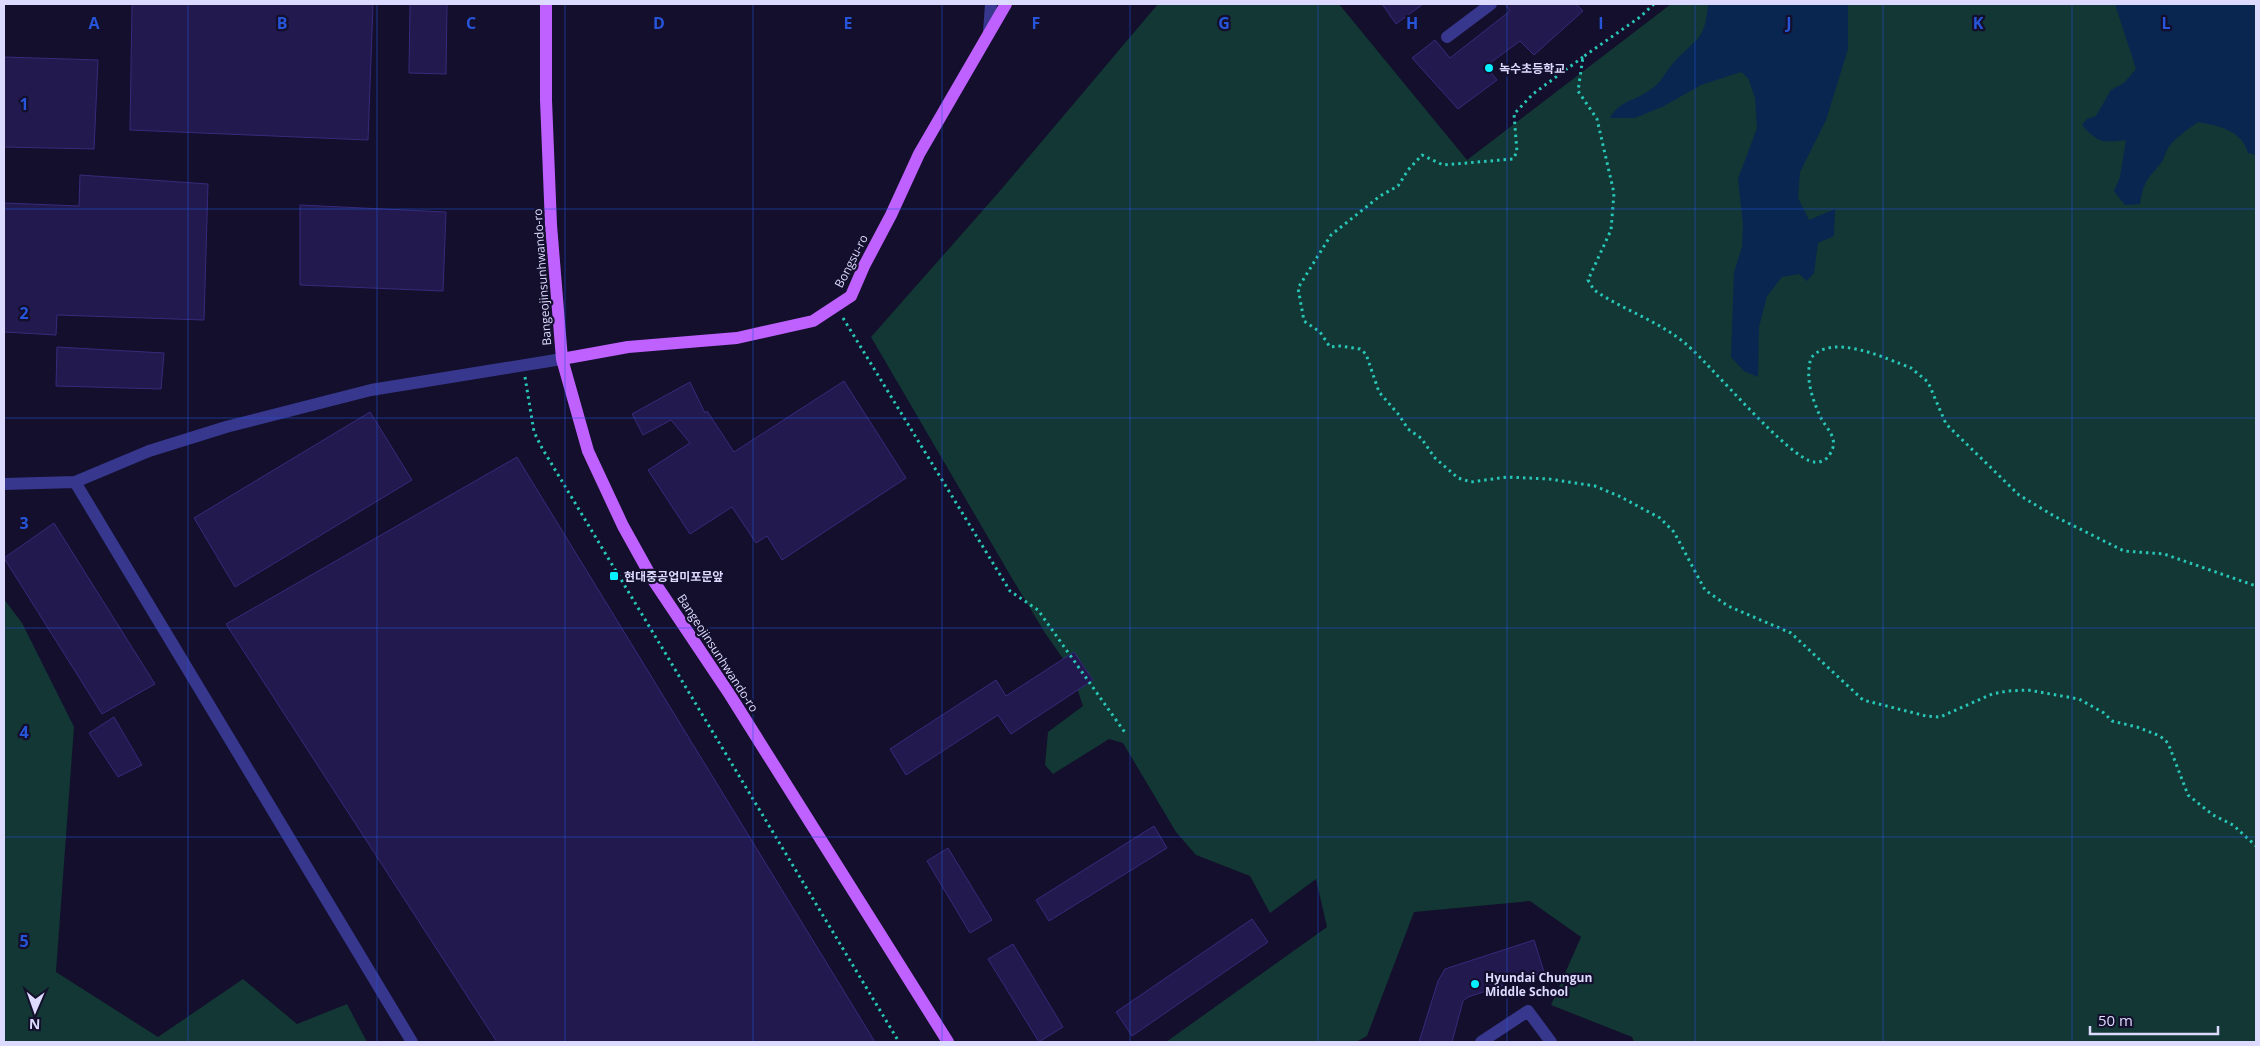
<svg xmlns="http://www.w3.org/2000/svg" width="2260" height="1046" font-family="'Open Sans','Noto Sans KR',sans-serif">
<rect width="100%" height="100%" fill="#130f2c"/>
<path fill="#123734" d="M1158,4H1339L1467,160L1671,4H2256V1042H1634L1632,1037L1551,1005L1581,937L1530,901L1414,912L1367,1036L1356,1042H1166L1327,927L1316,879L1270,913L1250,876L1196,855L1176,832L1123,743L1109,739L1053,774L1045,765L1048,732L1083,706L1071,670L1045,633L1013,580L871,337L999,192Z
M4,599L22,623L74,727L56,972L158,1037L243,979L297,1024L347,1004L367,1042H4Z"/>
<path fill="#092651" d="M1708,4H1848V49L1826,120L1800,172L1798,198L1809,220L1835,209L1834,236L1818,243L1814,273L1807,281L1799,274L1782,277L1767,296L1759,327L1758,377L1744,371L1731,357L1734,272L1742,247L1743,224L1738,179L1757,128L1755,98L1748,78L1741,72L1701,85L1664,106L1635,118H1610C1620,100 1633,102 1650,90C1661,83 1666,71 1675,61C1698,37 1705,40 1708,4Z
M2115,4H2254L2256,7V155L2248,153C2242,130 2219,126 2198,122C2187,130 2176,137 2168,148C2165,153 2164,159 2161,163C2147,180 2144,180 2140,204L2125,205L2114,191L2120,177L2126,140C2103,143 2098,143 2082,125L2087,119L2096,116L2111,90L2124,83L2136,69Z"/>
<path fill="#221a4e" stroke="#372a7c" d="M132,4H373L368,140L130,130Z
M410,4H447L446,74L409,73Z
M1382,4H1423L1396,24Z
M1505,4H1576L1583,11L1534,55L1520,41L1486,66L1497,80L1458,109L1412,58L1435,40L1450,58L1510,11Z
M4,57L98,60L94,149L4,147Z
M80,175L208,184L204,320L57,315L56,335L4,332V203L79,206Z
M300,205L446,212L443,291L300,285Z
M57,347L164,353L161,389L56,386Z
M844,381L906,478L782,560L767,536L756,543L732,507L690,534L648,470L690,443L671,420L643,435L632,414L690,382L705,413L707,411L734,452Z
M370,412L412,480L235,587L194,518Z
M517,457L875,1042H497L226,624Z
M54,523L155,684L102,714L4,558Z
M1074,652L1093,680L1011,734L998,715L906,775L890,749L996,680L1006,696Z
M114,717L142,765L118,777L89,733Z
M1154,826L1167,848L1049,921L1036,900Z
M948,848L992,920L970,933L927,861Z
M1252,919L1268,942L1132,1036L1116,1012Z
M1534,940L1544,972L1468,997L1463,1001L1452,1042H1419L1438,981L1445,969Z
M1013,944L1063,1027L1039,1042L988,959Z"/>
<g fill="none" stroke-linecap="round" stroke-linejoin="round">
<path stroke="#28c6b6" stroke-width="3" stroke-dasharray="2.5 4" stroke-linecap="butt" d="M1654,4L1640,17L1583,57L1578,91L1597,119L1614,193L1611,230L1588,280L1594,290C1623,310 1659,321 1686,344C1711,365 1789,459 1814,462C1820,463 1827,460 1830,454C1840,438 1826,429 1820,416C1812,398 1805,378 1811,358C1832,332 1887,359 1911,368L1928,382L1946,424L2019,495L2054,516L2124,551L2164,554L2256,586
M1583,57L1533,94L1514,114L1517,152L1513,159L1443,165L1422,155L1408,170L1398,186L1380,196L1331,235L1298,288L1304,321L1320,332L1330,347L1340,346L1360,349L1366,354L1379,392L1399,415L1408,429L1421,438L1435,458L1458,478L1471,482L1507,477L1549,479L1595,486L1619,496L1660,518L1674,532L1705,590L1728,606L1791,633L1863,700L1926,716L1940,717L1992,694L2008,691L2028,690L2079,699L2104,713L2112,721L2137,727L2160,736L2168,743L2188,795L2213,815L2233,825L2256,846
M843,318L1010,591L1038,610L1126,734
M525,377L534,432L542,448L899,1042"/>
<path stroke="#37378e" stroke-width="12" d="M989,32L991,4
M1447,37L1491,4
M75,482L412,1042
M4,484L75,482L149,451L226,427L371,390L562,359
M1481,1042L1528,1011L1551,1042"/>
<path stroke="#be61ff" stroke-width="12" d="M546,4V100L551,225L562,359L588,451L623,526L653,580L730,695L948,1042
M562,359L628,347L737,338L813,321L851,296L864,266L891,215L919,154L1006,4"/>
</g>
<path fill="none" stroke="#2755da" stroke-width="1" stroke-opacity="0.55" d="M188,4V1042M377,4V1042M565,4V1042M753,4V1042M942,4V1042M1130,4V1042M1318,4V1042M1507,4V1042M1695,4V1042M1883,4V1042M2072,4V1042M4,209H2256M4,418H2256M4,628H2256M4,837H2256"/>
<g fill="#06f0ff" stroke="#130f2c" stroke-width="2">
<circle cx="1489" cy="68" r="5"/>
<rect x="609" y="571" width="10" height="10" rx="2.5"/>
<circle cx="1475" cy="984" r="5"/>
</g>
<g text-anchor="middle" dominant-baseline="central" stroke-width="4.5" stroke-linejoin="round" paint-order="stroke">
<g font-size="12" font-weight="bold" fill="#dddaff" stroke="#130f2c" text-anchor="start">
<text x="1499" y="68">녹수초등학교</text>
<text x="624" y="576">현대중공업미포문앞</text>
<text x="1485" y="977">Hyundai Chungun<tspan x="1485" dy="14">Middle School</tspan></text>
</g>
<g font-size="12" fill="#dddaff" stroke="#130f2c">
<text transform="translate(851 261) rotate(-63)">Bongsu-ro</text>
<text transform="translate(542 277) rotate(-94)">Bangeojinsunhwando-ro</text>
<text transform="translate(718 653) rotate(57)">Bangeojinsunhwando-ro</text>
</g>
</g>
<g font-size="16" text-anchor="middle" font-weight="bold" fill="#2755da" stroke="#130f2c" stroke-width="4.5" stroke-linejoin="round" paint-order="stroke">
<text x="94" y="29">A</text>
<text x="282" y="29">B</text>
<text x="471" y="29">C</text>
<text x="659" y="29">D</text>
<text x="848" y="29">E</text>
<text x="1036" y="29">F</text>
<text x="1224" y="29">G</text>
<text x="1412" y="29">H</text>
<text x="1601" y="29">I</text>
<text x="1789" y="29">J</text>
<text x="1978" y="29">K</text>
<text x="2166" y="29">L</text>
<text x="24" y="110">1</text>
<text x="24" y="319">2</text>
<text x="24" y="529">3</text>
<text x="24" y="738">4</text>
<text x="24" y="947">5</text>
</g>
<rect width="2260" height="1046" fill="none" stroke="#dddaff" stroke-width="10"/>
<g transform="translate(35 1011) rotate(182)" stroke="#130f2c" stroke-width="4" paint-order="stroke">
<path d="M0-4L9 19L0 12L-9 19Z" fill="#dddaff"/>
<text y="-8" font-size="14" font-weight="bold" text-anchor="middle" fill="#dddaff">N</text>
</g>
<path d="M2090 1026v8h128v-8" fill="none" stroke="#dddaff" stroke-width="2.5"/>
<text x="2098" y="1026" font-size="15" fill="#dddaff" stroke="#130f2c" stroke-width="4" paint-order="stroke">50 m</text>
</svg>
